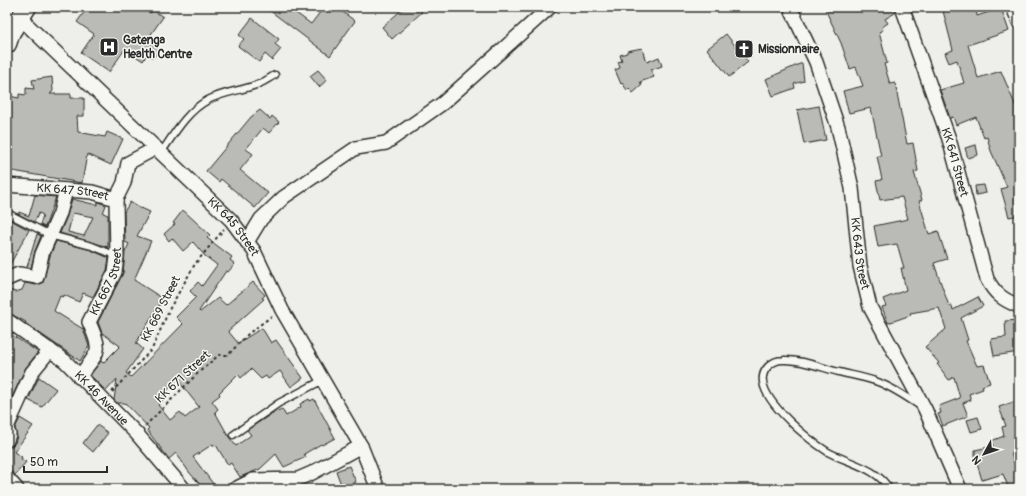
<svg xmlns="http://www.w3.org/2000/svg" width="1026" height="496" font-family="Pangolin,sans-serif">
<rect width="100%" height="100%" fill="#eeeeea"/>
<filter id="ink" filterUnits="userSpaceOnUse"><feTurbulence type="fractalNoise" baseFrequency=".025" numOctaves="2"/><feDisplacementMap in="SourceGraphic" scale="8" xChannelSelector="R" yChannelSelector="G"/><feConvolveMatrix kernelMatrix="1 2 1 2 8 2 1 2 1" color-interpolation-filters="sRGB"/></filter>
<g filter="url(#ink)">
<path fill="#babab7" stroke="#2b2b2b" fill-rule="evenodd" d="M88,7H143L151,13L153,10L163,17L147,40L160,49L153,58L147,54L143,61L125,49L109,72L81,53L94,34L77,22Z
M265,7H288L311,24L324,7H336L355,21L330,56Z
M405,7H418L422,12L392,39L382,27Z
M824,7H892L895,13L885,19L888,23L882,27L883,30L879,32L887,63L884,64L890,84L895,83L907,144L913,143L918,171L914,172L922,200L919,201L929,234L938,231L947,259L934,263L937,272L949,306H952L953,310L978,297L983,306L961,318L968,340L966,341L977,366L984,365L990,383L982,386L983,389L969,394L971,400L963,403L968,416L943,426L938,414L941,413L939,406L960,398L954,377L949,380L937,364L939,363L925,347L946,329L939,308L910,313L911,315L888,323L882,307L886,306L883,299L906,290L901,268H904L897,244L878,247L874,226L908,219L902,197L880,200L876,181L882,180L877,156H881L871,108L849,113L843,91L863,86L856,67L850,69L841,43Z
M942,7H953L954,12L976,7L977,16L1001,8L1009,31L968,45L978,78L1001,71L1019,114V215L1009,217L1001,189L1007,187L991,151L987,137L984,138L976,117L956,125L953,117L950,118L940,90L964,83L957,60L949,63L945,53L953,50Z
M252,18L279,39L275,44L281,49L272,60L265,54L259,62L238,46L244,39L239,35Z
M726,34L748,62L729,77L707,49Z
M642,48L645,59H646L647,62L659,57L662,66L651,70L654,77L640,82L642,85L633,93L629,88L627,90L622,83L621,84L615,70L620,68L618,62L622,61L620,55L627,53V51Z
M802,63L804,81L794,84L795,88L773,96L766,79Z
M318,70L327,80L319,87L310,76Z
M52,77L53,91L50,94H71V98H84V116H77L78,132L105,137L107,132L123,139L111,165L87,154L82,183L7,170L9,96L19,98V94L26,95V88L34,89L32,80Z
M819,106L826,140L804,144L797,110Z
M260,110L270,119L272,116L279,122L269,133L263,128L246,149L253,154L240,170L268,193L255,208L221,179L219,182L206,171L251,117Z
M976,145L978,155L968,158L965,148Z
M984,185L986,193L976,195L975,186Z
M35,195L56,197L45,227L40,225L43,215L39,213L34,222L18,214L19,212L29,216Z
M72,199L97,205L98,202L106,205L103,213L108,215V247L60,233L67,216ZM73,213L93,217L84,236L68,232Z
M130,202L141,209V208L150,212L137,236L151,241L134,280L162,298V301L136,343L143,349L126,373L131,377L183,324L176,317L196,297L190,291L198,282L202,286L217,265L205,256L193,242L183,251L172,238L169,241L164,234L175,224L173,223L183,210L210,235L207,238L232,257L230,260L235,264L228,272L226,271L199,311L200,312L218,298L226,305L253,282L265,295L262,298L264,299L228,331L238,343L262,328L271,343L276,340L303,378L291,387L280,371L268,379L266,376L261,379L251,369L241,378L238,374L219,393L220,395L212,401L218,409L215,412L229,437L236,446L251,435L247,430L273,413L282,409L286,416L301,407L300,404L309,399L310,401L314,399L335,438L322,445L321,444L304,454L306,457L284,467L276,454L260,469L240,477L231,463L228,465L216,445L214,446L213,444L193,457L217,489H204L189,472L176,453L169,459L147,430L149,428L125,403H117L114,400L117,379L106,391L90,375L101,361L103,363L120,346L102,333L98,322L123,273L125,252L129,244L125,242L124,212ZM177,379L199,407L185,418L180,412L170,420L158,405L164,399L162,397Z
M7,218L29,230L7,270Z
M37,234L41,236L35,251L31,268L27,267Z
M56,241L91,250L109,258L107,270L93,297L83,293L79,302L64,295L63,297L60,296L54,311L83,329L89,346L80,361L25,323L26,322L7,312V289L15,292L22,290L25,283L36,285L43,283L50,256Z
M1019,320V352L994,356L991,339L1006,337L1005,321Z
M7,332L38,352L25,369L7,408Z
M39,377L56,389L42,407L28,400Z
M1019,400V451L1011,454L1019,476V489H1009L1003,474L982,480L975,457V450L993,446L991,441L1004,436L1002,427L1006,426L999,407Z
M978,417L982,429L971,432L967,420Z
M20,418L33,426L14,452L22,457L21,459L26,462L15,475L7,470V448L12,446L15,443L17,436L15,428Z
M97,425L108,433L93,452L83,443Z
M349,466L356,482L342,487L336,471Z"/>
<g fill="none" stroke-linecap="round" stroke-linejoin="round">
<g stroke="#2b2b2b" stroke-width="9">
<path id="lane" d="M161,153C174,134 187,111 208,100C223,92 240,91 256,85C263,83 269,78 275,75
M7,213L50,235L92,246L117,256
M233,435L279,403L323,380
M889,489C878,468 848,463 828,452C809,440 766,405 763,382C761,370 772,360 783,360C801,359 822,368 839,372C851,375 864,377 875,381C891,386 906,397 920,406"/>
</g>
<g stroke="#2b2b2b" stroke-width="16">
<g id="street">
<path id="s1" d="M790,7L816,62L838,127L852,188L860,266L870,307L925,409L960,489"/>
<path id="s2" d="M902,7L949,139L987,279C995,294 1003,300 1019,306"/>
<path d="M1013,7L1019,22"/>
<path id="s3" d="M19,17L231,220L254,251L282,310L361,446L378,489"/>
<path id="s4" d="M7,185L92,192L116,199L124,183L128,163L156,148"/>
<path d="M247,242L261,219L284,197L356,148L386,143L443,103L550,7"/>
<path d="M7,279L19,274L37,277L42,254L60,213L66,190"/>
<path id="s5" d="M7,320L65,361L137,434L184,489"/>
<path id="s6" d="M79,377C99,350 103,354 89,322L115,272L117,257L116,199"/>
<path d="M7,427L32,372L50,350"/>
<path d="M7,429L9,434L7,440"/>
<path d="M7,478L17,489"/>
<path d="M235,489L253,480L298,479L312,473L361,446"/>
</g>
</g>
<g stroke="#2b2b2b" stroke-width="21">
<path id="secondary" d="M7,44L11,32L27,7"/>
</g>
<path stroke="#2b2b2b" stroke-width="2" stroke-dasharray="3 3" stroke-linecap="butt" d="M112,392L152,349L170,308L195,264L224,229
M145,426L198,373L219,355H228L249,333L272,316"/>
<use href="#lane" stroke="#f6f6f2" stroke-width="6"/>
<use href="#street" stroke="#f6f6f2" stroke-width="13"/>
<use href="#secondary" stroke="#f6f6f2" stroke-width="18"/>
</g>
</g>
<defs>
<g id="hospital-square" transform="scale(1)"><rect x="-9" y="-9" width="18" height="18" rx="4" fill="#2b2b2b" stroke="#f6f6f2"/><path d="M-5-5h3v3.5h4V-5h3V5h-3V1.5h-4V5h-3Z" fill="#fff"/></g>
<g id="church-square" transform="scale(1)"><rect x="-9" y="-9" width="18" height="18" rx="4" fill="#2b2b2b" stroke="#f6f6f2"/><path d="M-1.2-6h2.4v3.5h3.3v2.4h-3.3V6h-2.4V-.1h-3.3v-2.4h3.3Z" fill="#fff"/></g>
</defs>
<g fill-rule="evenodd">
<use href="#hospital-square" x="109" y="47"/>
<use href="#church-square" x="744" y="49"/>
</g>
<g text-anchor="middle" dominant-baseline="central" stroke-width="3" stroke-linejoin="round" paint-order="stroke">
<g font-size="12" font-weight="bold" fill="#2b2b2b" stroke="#f6f6f2" text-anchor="start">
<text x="123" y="40">Gatenga<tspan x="123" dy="14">Health Centre</tspan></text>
<text x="758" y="49">Missionnaire</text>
</g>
<g font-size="12" fill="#2b2b2b" stroke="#f6f6f2">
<text stroke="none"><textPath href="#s2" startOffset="164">KK 641 Street</textPath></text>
<text stroke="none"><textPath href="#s4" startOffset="66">KK 647 Street</textPath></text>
<text stroke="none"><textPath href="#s3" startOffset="300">KK 645 Street</textPath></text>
<text stroke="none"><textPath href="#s1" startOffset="258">KK 643 Street</textPath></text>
<text stroke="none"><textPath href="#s6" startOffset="107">KK 667 Street</textPath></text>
<text transform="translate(161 309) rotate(-63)">KK 669 Street</text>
<text transform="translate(183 377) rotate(-43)">KK 671 Street</text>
<text stroke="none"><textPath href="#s5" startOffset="123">KK 46 Avenue</textPath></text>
</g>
</g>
<rect width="1026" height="496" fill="none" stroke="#f6f6f2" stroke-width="24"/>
<rect x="12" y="12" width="1002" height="472" fill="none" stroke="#2b2b2b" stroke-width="1.5" filter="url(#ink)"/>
<g transform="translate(984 454) rotate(230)" stroke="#f6f6f2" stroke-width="3" paint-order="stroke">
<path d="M0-3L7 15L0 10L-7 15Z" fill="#2b2b2b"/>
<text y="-6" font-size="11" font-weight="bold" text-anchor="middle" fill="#2b2b2b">N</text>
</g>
<path d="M24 466v6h83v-6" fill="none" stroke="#2b2b2b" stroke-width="2"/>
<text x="30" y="466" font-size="12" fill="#2b2b2b" stroke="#f6f6f2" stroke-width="3" paint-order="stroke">50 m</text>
</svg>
